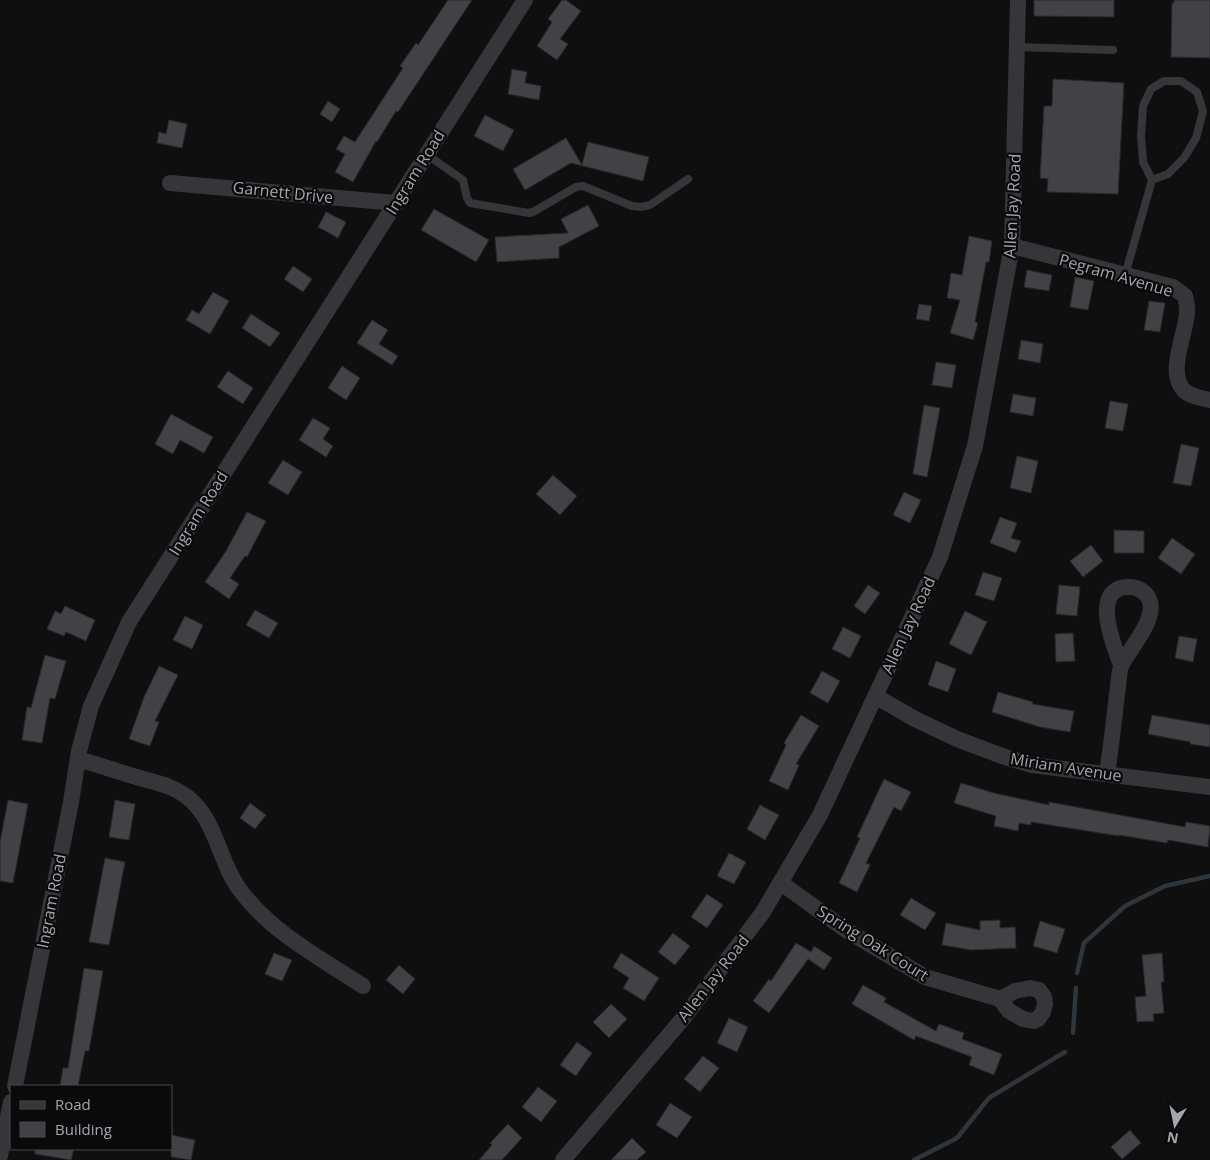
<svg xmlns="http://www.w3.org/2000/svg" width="1210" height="1160" font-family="'Open Sans',sans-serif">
<rect width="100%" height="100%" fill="#0f0f10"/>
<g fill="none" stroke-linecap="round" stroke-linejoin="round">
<path stroke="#2e353b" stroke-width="4.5" d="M1077,973L1084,943L1125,906L1165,886L1210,876
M1073,1033L1076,988
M914,1160L957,1138L989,1098L1065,1052"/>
</g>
<path fill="#414245" stroke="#29292c" d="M448,0H472L398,112L396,111L377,142L376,141L353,182L335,172L345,154L336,149L344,136L355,142L403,68L400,66L416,43L418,45Z
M562,0H566L581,11L560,39L568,44L557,60L537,46L552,22L548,19Z
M1034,0H1114V17L1034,16Z
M1174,0H1210V58L1171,57L1172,3H1174Z
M512,69L527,72L525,83L541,86L539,100L508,94Z
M1053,79L1124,83L1118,194L1047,192L1048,179L1040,178L1044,106H1052Z
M328,101L340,109L332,122L320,114Z
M485,115L514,130L503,151L474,136Z
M169,120L187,124L182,148L157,143L159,132L166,134Z
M566,138L582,165L588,142L649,157L643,181L571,163L525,190L513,169Z
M588,205L599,226L559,247V258L497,262L495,237L568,233L561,219Z
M434,209L489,240L476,262L421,230Z
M326,212L346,222L338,238L318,227Z
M969,236L992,241L989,262H986L975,322L978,323L973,340L950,333L960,300L947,298L951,273L962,275Z
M293,266L312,279L303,292L284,279Z
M1027,270L1052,275L1049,291L1024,287Z
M1075,277L1094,281L1088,310L1070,307Z
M213,292L229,301L210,334L186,320L192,310L199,314Z
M1149,301L1165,303L1160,332L1144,330Z
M919,304L932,306L929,321L916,319Z
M251,314L280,333L270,347L242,328Z
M372,320L388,330L379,344L398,356L392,365L357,343Z
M1021,340L1043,344L1040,363L1018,359Z
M936,362L956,365L952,388L932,385Z
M342,366L360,378L346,400L328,388Z
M228,371L253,388L243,404L217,387Z
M1013,394L1036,398L1033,416L1010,412Z
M1110,401L1128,404L1123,431L1105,428Z
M924,405L940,408L927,477L913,474Z
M171,414L213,437L204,453L180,440L173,454L155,444Z
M313,418L330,428L323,439L333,446L326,457L299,440Z
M1181,444L1199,448L1191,486L1173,483Z
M1017,456L1038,461L1031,493L1010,488Z
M283,460L302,472L288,495L268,483Z
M553,475L577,496L560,515L536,494Z
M904,492L921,500L910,523L893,515Z
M247,512L266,521L247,557L245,556L230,578L239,584L229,599L205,582L226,551Z
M1000,517L1017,523L1011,538L1021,541L1016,553L990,543Z
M1114,530L1144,531V553H1114Z
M1172,538L1195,554L1181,574L1158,558Z
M1091,545L1103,561L1083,577L1070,561Z
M983,572L1002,578L994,601L975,595Z
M868,585L880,593L865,614L854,606Z
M1059,585L1080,587L1077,616L1056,614Z
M65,606L95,620L86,641L66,632L64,636L47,629L55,611L61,614Z
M255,610L278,623L269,638L246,625Z
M965,611L987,622L971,655L949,644Z
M185,616L203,625L192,649L173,640Z
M843,627L861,636L850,658L832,649Z
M1073,633L1075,661L1056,662L1055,634Z
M1179,636L1197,639L1193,662L1175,658Z
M45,655L66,661L55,699L50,698L42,743L22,740L27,707L31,708Z
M936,661L956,669L948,692L928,685Z
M159,666L178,675L155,721L159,722L150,746L129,739L144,697Z
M822,671L840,681L828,703L810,693Z
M998,692L1033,702L1032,704L1074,711L1070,732L1040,727L992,712Z
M801,715L819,726L796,764L799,765L788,790L769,781L786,745L784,743Z
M1152,715L1210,725V747L1190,744V742L1148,734Z
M884,779L911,792L901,811L894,807L866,863L870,865L857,892L839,883L860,838L857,837Z
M961,783L994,793L1049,805V802L1185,827L1186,822L1210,826L1208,847L1168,840L1167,843L1119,835V836L1031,822V825L1019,823L1018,831L994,826L996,816L954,803Z
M8,800L28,804L13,883L0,881V842Z
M115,800L135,804L129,840L109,837Z
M250,803L266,815L255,829L240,818Z
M760,805L779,815L765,840L747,829Z
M729,853L746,862L734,884L717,876Z
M105,858L125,862L109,945L89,942Z
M707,894L723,905L707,928L691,917Z
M911,898L936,913L925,930L900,915Z
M1000,920V928L1015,927L1016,948L971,950L942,945L946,923L980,930V921Z
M1040,921L1065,929L1057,953L1033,946Z
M673,933L690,946L675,965L658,952Z
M796,943L811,952L814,946L832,958L824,970L808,959L769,1013L753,1001L769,979L771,981Z
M274,953L292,960L282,981L265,974Z
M621,953L659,978L644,1001L623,988L629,978L613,967Z
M1162,953L1164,982H1161L1164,1013L1153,1014L1154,1021L1137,1022L1135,997L1146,996L1142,955Z
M399,965L415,979L403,994L386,980Z
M84,968L103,971L89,1051H85L78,1086H60L63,1068H68Z
M863,985L886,998L884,1002L936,1031L939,1024L964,1033L962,1039L1002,1054L994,1075L969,1065L972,1057L916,1036L914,1040L852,1004Z
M611,1004L627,1019L609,1038L593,1022Z
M729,1018L748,1027L737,1052L717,1043Z
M577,1042L592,1053L576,1076L560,1065Z
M703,1056L719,1068L700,1092L684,1079Z
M538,1087L557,1101L541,1122L522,1107Z
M670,1103L692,1117L677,1138L656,1125Z
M508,1124L522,1138L502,1160H479L492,1145L490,1143Z
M1130,1130L1141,1143L1122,1159L1111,1147Z
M171,1135L195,1140L191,1160L171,1157Z
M632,1138L646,1152L637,1160H611Z
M35,1149H74L71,1160L35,1154Z"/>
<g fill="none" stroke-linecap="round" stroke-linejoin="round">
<path stroke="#353639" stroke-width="8" d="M1017,47L1113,50
M426,154L463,180L467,198L470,203L529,213L533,212L576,187L583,186L632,206L641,207L650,205L688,179
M1125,275L1152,180L1168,174L1184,158L1196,138L1203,111L1197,92L1181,81H1164L1151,89L1143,106L1141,136L1143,162L1152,180"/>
<path stroke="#353639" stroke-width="16" d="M170,183L396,203
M1012,246L1173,287L1185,296C1186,301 1188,307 1187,312C1186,334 1168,369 1182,388C1187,396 1201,398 1210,400
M875,696L915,719L957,739L1002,756L1032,765L1210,787
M78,759C99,765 119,772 140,778C157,783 171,785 186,796C217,819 218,861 240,890C272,933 319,957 363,986
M1107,774C1111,747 1114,721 1117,694C1119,685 1118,672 1122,664C1130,648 1158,618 1149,599C1146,592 1137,587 1131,587C1089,585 1113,644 1121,665
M781,883L846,930L925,977L1000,999L1009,1011L1023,1019L1033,1021L1038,1019L1043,1012L1045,1004L1044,997L1039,990L1030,988L1015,991L1000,999
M15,1086L71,802L79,751L91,706L129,622L525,0
M0,1156L11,1102
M563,1160L685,1016L763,912L820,815L940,557L975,446L1012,246L1018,0"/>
</g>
<g text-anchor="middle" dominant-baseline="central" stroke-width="4.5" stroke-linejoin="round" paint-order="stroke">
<g font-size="16" fill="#a2a6af" stroke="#0a0a0b">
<text transform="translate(415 172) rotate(-58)">Ingram Road</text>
<text transform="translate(283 192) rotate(6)">Garnett Drive</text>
<text transform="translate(1012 206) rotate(-87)">Allen Jay Road</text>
<text transform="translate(1116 275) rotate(16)">Pegram Avenue</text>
<text transform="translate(198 513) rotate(-58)">Ingram Road</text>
<text transform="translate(908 625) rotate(-65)">Allen Jay Road</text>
<text transform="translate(1066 767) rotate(9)">Miriam Avenue</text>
<text transform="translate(51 901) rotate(-79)">Ingram Road</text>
<text transform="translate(873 943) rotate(32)">Spring Oak Court</text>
<text transform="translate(713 978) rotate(-52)">Allen Jay Road</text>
</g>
</g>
<rect x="10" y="1085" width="162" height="65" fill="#0a0a0b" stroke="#47484d"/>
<rect x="20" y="1101" width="25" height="8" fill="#353639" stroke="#47484d"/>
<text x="55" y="1110" font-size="15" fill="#a2a6af">Road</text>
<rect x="20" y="1122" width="25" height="15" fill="#414245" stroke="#47484d"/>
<text x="55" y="1135" font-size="15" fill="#a2a6af">Building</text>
<g transform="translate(1175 1125) rotate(190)" stroke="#0a0a0b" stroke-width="4" paint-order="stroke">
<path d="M0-4L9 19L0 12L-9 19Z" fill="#a2a6af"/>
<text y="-8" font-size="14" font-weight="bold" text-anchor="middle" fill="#a2a6af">N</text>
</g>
</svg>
